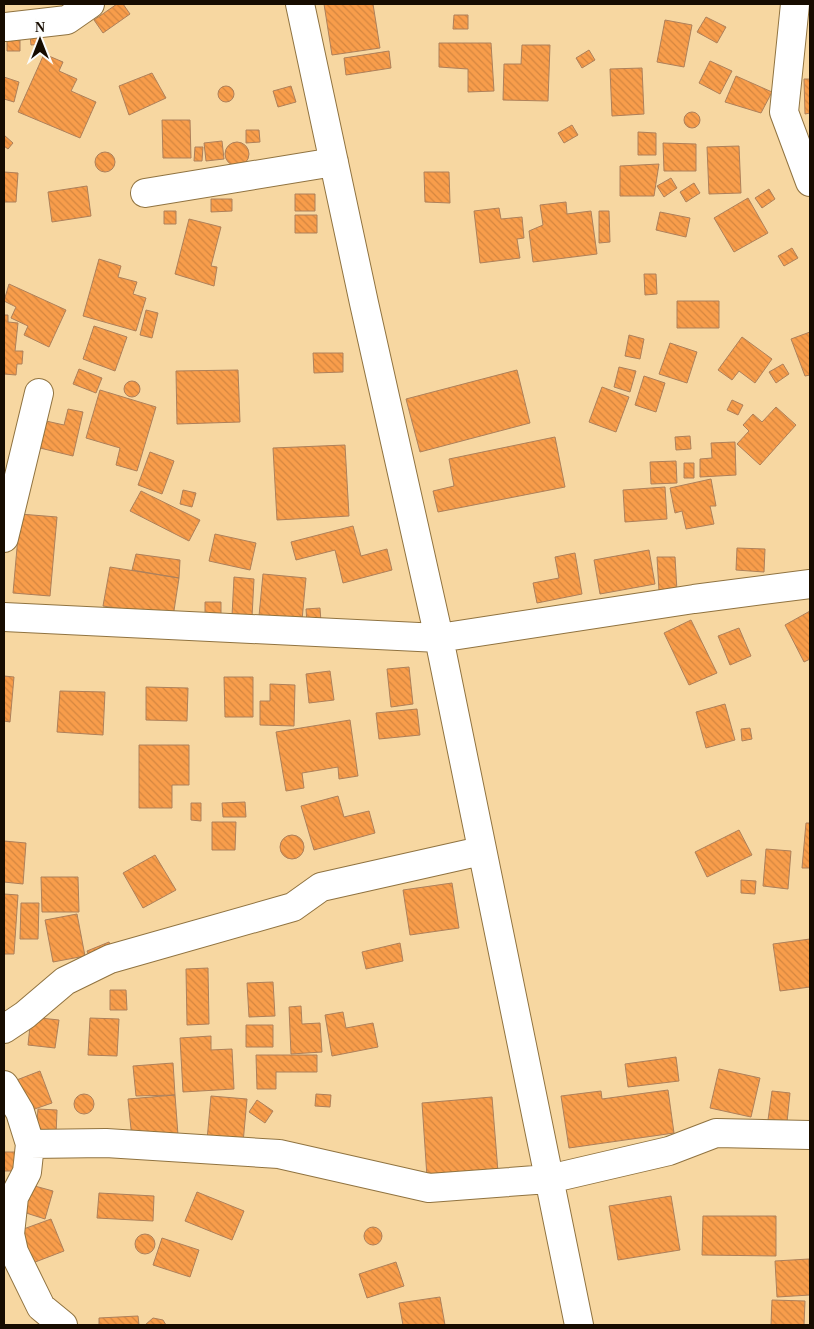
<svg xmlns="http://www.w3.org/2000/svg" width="814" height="1329" font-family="Georgia,serif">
<defs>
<pattern id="building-back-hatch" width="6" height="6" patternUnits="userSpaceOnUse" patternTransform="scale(1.25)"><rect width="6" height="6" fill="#f89d4b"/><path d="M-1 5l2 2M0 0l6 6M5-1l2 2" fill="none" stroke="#d48640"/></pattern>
</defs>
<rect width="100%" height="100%" fill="#f7d7a1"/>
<path fill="url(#building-back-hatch)" stroke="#ae805a" d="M117,4H123L130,14L103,33L94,20Z
M324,4H373L380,48L332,55Z
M454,15H468V29H453Z
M706,17L726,27L717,43L697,32Z
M665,20L692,25L684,67L657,62Z
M42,33L43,44L31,45L30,35Z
M7,37H20V51H7Z
M439,43H491L494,91L468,92V69L439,67Z
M522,45H550L548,101L503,100L504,64H521Z
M589,50L595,60L582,68L576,58Z
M389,51L391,68L346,75L344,58Z
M44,54L63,62L59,71L77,79L71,91L96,102L80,138L18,112Z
M710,61L732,71L720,94L699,83Z
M642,68L644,114L612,116L610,69Z
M152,73L166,98L129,115L119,86Z
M736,76L772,92L761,113L725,102Z
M4,77L19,82L14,102L4,99Z
M804,79H810V113L805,114Z
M218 94a8 8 0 1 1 16 0a8 8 0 1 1-16 0Z
M291,86L296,102L278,107L273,91Z
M684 120a8 8 0 1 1 16 0a8 8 0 1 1-16 0Z
M162,120H190L191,158H163Z
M572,125L578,135L564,143L558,133Z
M246,130H259L260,142L246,143Z
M638,132L656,133V155H638Z
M4,135L13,143L8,149L4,146Z
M222,141L224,159L206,161L204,143Z
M225 154a12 12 0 1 1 24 0a12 12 0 1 1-24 0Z
M663,143L696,144V171H664Z
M739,146L741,193L709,194L707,147Z
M195,147H203L202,161H194Z
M95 162a10 10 0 1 1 20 0a10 10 0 1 1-20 0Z
M659,164L654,196H620V166Z
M4,172L18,173L16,202H4Z
M424,172H449L450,203L425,202Z
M671,178L677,188L664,197L657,186Z
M694,183L700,193L686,202L680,192Z
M87,186L91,216L52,222L48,192Z
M769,189L775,199L762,208L755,198Z
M295,194H315V211H295Z
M748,198L768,233L734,252L714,218Z
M211,199H232V211L211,212Z
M566,202L567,214L591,211L597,254L533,262L529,231L543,225L540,205Z
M499,208L501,219L522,217L524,238L517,239L520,258L480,263L474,211Z
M164,211H176V224H164Z
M599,211H609L610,242L599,243Z
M660,212L690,218L686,237L656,230Z
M295,215H317V233H295Z
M189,219L221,227L211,266L217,267L214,286L175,274Z
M792,248L798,258L784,266L778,256Z
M99,259L121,266L118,277L137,282L133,294L146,298L136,331L83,316Z
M644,274H656L657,294L645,295Z
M9,284L66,310L49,347L24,335L28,326L11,318L16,307L4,301Z
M677,301H719V328H677Z
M146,310L158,313L152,338L140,335Z
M4,315H8V322L18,323L15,351H23L22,364H17L16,375L4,374Z
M94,326L127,337L115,371L83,359Z
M810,332V375L805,376L791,339Z
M629,335L644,339L640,359L625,356Z
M742,337L772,359L755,383L739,371L732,380L718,370Z
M670,343L697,352L687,383L659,374Z
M313,353H343V372L314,373Z
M783,364L789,374L776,383L769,372Z
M619,367L636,371L630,392L614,387Z
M79,369L102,378L96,393L73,384Z
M238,370L240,422L177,424L176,371Z
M517,370L530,423L420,452L406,399Z
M644,376L665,383L656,412L635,405Z
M124 389a8 8 0 1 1 16 0a8 8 0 1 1-16 0Z
M602,387L629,397L616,432L589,422Z
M100,390L156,407L137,471L116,465L120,448L86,438Z
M732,400L743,405L738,415L727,410Z
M776,407L796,425L760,465L737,444L749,431L743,425L753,414L762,422Z
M68,409L83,412L73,456L40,448L46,421L64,425Z
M690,436L691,449L676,450L675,437Z
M555,437L565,487L438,512L433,491L454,486L449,459Z
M735,442L736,475L700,477V459L712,458L711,443Z
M345,445L349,516L277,520L273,448Z
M150,452L174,461L162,494L138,485Z
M676,461L677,483L651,484L650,462Z
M684,463H694V478H684Z
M711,479L716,506H710L714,524L686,529L682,511L675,513L670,488Z
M665,487L667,519L625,522L623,490Z
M183,490L196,493L192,507L180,504Z
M141,491L200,520L189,541L130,511Z
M20,514L57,517L50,596L13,593Z
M353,526L361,556L387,549L392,570L343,583L335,550L296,560L291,542Z
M215,534L256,543L250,570L209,561Z
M737,548L765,549L764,572L736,570Z
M649,550L655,584L600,594L594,560Z
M575,553L582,594L537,603L533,583L559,578L555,557Z
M136,554L180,560L179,578L132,570Z
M657,557H675L677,591H659Z
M110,567L179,578L173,617L103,606Z
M263,574L306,578L302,620L259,616Z
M234,577L254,579L252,617L232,616Z
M205,602H221V616H205Z
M320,608L321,622L307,623L306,609Z
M810,611V659L804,662L785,625Z
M691,620L717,673L689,685L664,633Z
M739,628L751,656L730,665L718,636Z
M409,667L413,704L391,707L387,669Z
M330,671L334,700L309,703L306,674Z
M4,676L14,677L10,722L4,721Z
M224,677H253V717H225Z
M270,684L295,685L294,726L260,725V701H270Z
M146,687L188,688L187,721L146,720Z
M60,691L105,692L103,735L57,732Z
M725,704L735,740L706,748L696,712Z
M417,709L420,735L379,739L376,713Z
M350,720L358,776L339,779L338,767L302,773L304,788L286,791L276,732Z
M750,728L752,739L742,741L741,729Z
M139,745H189V785H172V808H139Z
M338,796L344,817L369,811L375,833L314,850L301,806Z
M245,802L246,817H223L222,803Z
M191,803H201V821L191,820Z
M212,822H236L235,850H212Z
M806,823H810V868H802Z
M739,830L752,855L707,877L695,852Z
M280 847a12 12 0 1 1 24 0a12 12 0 1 1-24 0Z
M4,841L26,843L23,884L4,882Z
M766,849L791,851L788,889L763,886Z
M155,855L176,890L143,908L123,873Z
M41,877H78L79,912H42Z
M741,880L756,881L755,894L741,893Z
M452,883L459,928L410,935L403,890Z
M4,894L18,895L14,954H4Z
M21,903H39L38,939H20Z
M77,914L85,956L53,962L45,920Z
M810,939V987L780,991L773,944Z
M109,942L114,953L92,963L87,951Z
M400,943L403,961L366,969L362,952Z
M208,968L209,1024L187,1025L186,969Z
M273,982L275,1016L249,1017L247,983Z
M110,990H126L127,1010H110Z
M301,1006L302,1024L320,1023L322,1052L291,1054L289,1007Z
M343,1012L346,1028L373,1023L378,1047L332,1056L325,1015Z
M31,1017L59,1020L55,1048L28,1045Z
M90,1018L119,1019L117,1056L88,1055Z
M246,1025H273V1047H246Z
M211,1036V1050L232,1049L234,1089L183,1092L180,1038Z
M256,1055H317V1072H276V1089H257Z
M676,1057L679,1081L628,1087L625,1064Z
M173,1063L175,1095L136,1096L133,1066Z
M719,1069L760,1078L751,1117L710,1108Z
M40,1071L52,1103L26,1112L14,1081Z
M668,1090L674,1133L569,1148L561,1096L601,1091L602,1099Z
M772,1091L790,1093L787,1122L768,1120Z
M74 1104a10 10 0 1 1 20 0a10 10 0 1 1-20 0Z
M316,1094L331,1095L330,1107L315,1106Z
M175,1095L178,1135L132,1139L128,1099Z
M211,1096L247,1099L243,1143L207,1140Z
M492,1097L498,1172L427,1177L422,1103Z
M257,1100L273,1111L265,1123L249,1112Z
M38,1109L57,1110L56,1136L36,1134Z
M4,1152H21L20,1171H4Z
M31,1185L53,1191L45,1219L23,1212Z
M197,1192L244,1211L232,1240L185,1221Z
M99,1193L154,1196L153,1221L97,1218Z
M671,1196L680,1250L618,1260L609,1206Z
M703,1216H776V1256L702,1255Z
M51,1219L64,1251L30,1264L18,1231Z
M364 1236a9 9 0 1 1 18 0a9 9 0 1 1-18 0Z
M135 1244a10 10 0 1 1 20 0a10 10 0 1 1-20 0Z
M162,1238L199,1250L190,1277L153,1265Z
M809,1259L810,1295L777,1297L775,1261Z
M396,1262L404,1286L367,1298L359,1274Z
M440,1297L445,1325H403L399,1303Z
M772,1300L805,1301L804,1325H771Z
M138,1316L139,1325H99V1318Z
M153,1318L163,1320L166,1325H145Z"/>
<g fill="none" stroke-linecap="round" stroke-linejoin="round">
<g stroke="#907340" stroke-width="30">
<path id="minor" d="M300,4L364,303L439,638L579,1325
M795,4L784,112L810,182
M6,27L67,20L90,4
M145,193L334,162
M4,538L39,393
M4,617L439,638L694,599L810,584
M4,1029L25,1015L65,981L110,959L293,907L321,887L481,851
M4,1085L20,1112L30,1144L106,1143L279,1154L429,1188L549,1179L669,1151L716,1133L810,1135
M30,1144L27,1172L14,1197L10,1234L14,1252L41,1307L63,1325"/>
</g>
<use href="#minor" stroke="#fff" stroke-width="28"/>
</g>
<rect width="814" height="1329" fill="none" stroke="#170c00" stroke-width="10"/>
<g transform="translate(40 40)" stroke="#fcfdfc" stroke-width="4" paint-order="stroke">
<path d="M0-4L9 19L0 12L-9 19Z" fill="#170c00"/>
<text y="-8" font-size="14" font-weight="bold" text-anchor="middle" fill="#170c00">N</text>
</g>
</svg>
